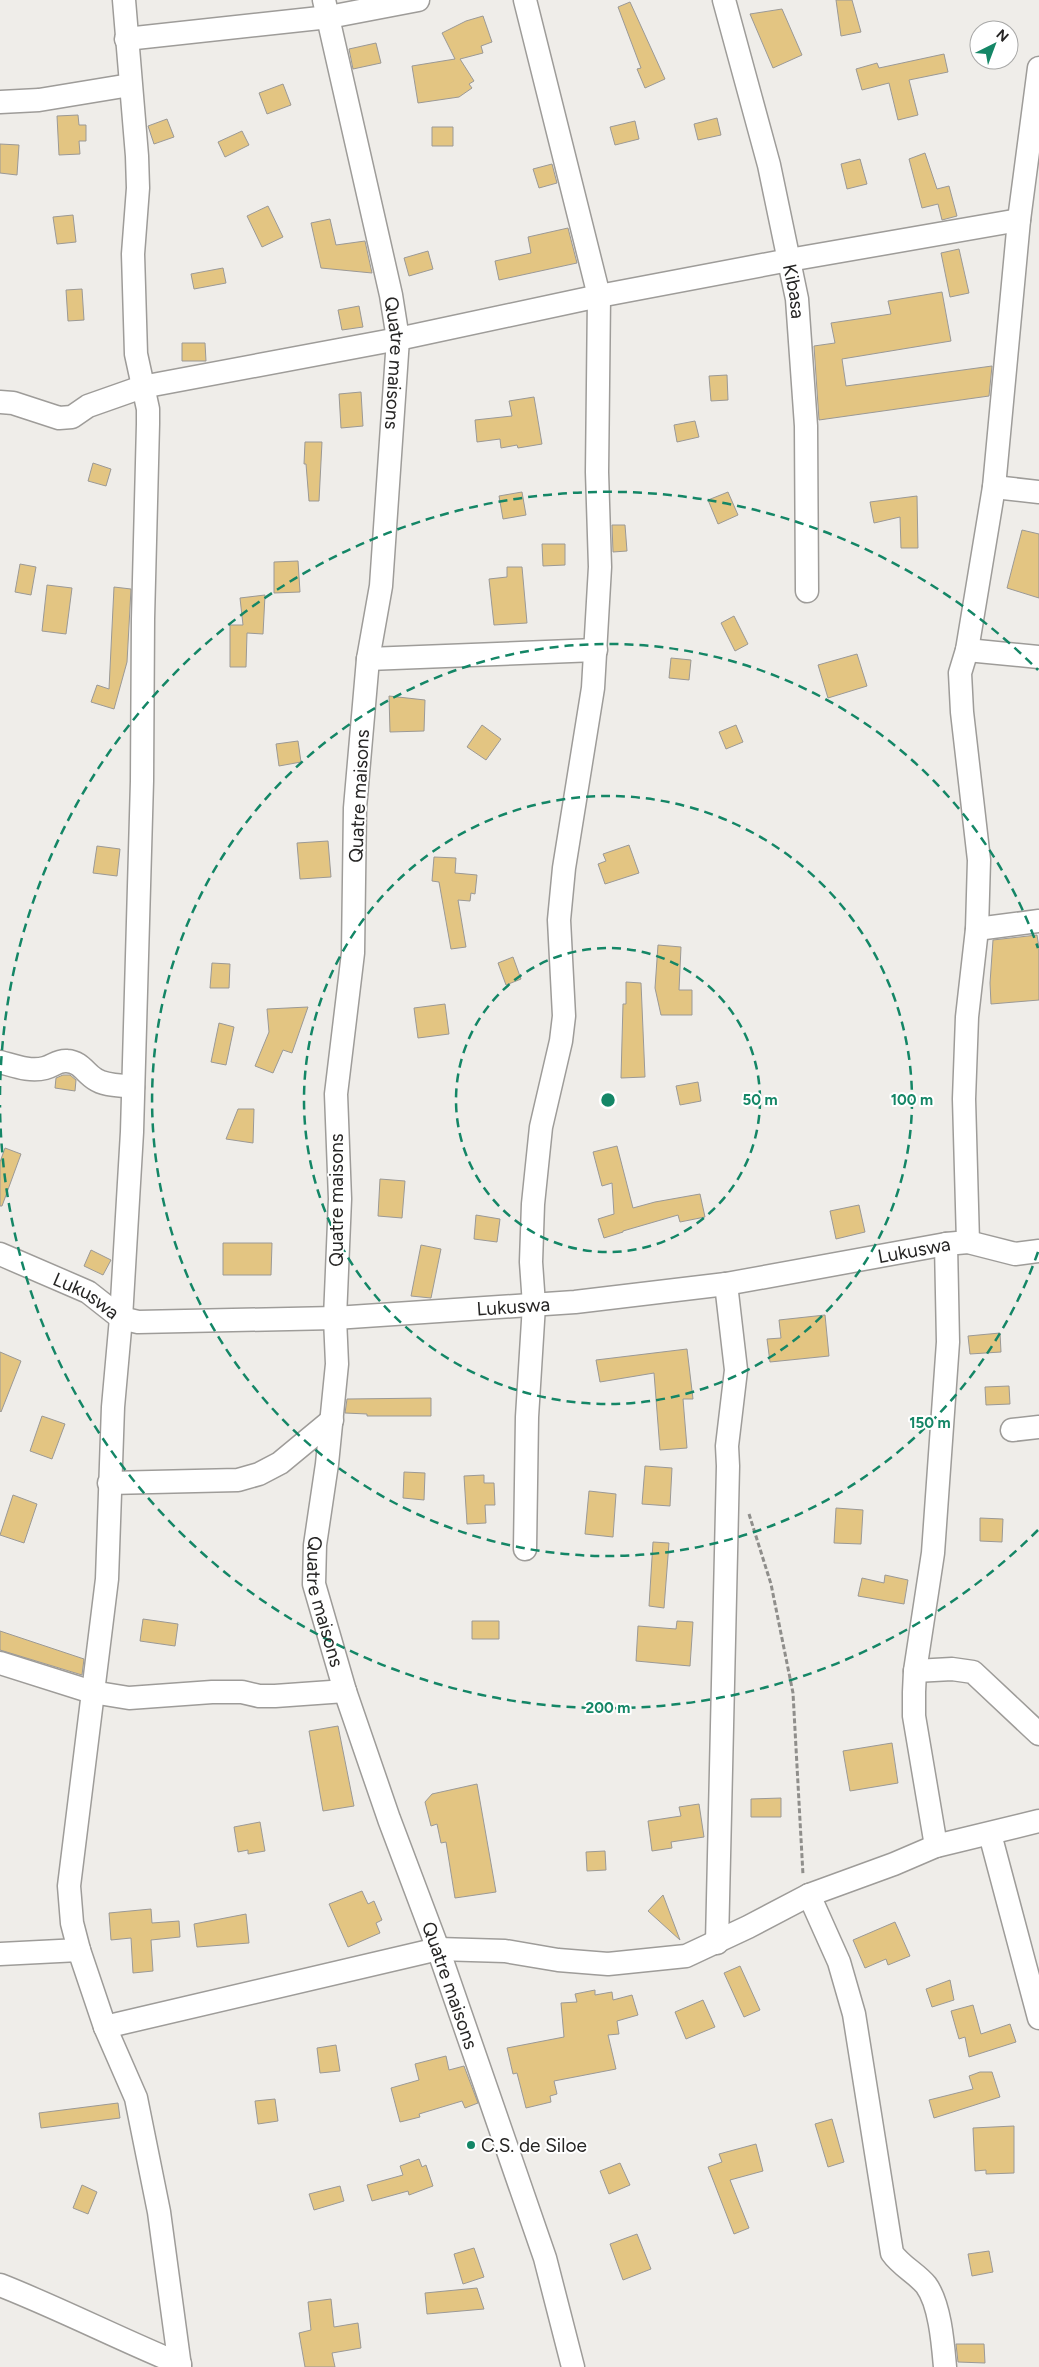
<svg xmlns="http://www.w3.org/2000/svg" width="1039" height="2367" font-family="Figtree,sans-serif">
<rect width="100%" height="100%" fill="#efede9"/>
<path fill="#e3c582" stroke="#9b9996" d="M836,0H852L861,32L841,36Z
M630,2L665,79L645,88L637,69L641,68L618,7Z
M782,9L802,55L773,68L750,14Z
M483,16L492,42L481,46L483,53L460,59L474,81L469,84L472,88L459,97L418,103L412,66L455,59L442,33L466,21Z
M376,43L381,63L353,69L349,49Z
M944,54L948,72L909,80L918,115L898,120L889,83L862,90L856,69L877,63L879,68Z
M283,84L291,105L267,114L259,93Z
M78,115L79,125H86V141H79L80,154L59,155L57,116Z
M717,118L721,135L698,140L694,124Z
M167,119L174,137L154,144L148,126Z
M635,121L639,139L615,145L610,127Z
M432,127H453V146H432Z
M242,131L249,145L225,157L218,142Z
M0,144L19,145L17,175L0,173Z
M925,153L937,189L949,186L957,216L942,220L938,204L922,208L909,159Z
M860,159L867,184L847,189L841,164Z
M552,164L557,183L539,188L533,169Z
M268,206L283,237L262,247L247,216Z
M73,215L76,242L57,244L53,217Z
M330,219L336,245L365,241L372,273L321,268L311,223Z
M568,228L577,263L499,280L495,261L531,253L528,237Z
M959,249L969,293L950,297L941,253Z
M428,251L433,269L409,276L404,258Z
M223,268L226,283L194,289L191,274Z
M82,289L84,320L68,321L66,290Z
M942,292L951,341L842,359L846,386L992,366L989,396L819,420L814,346L835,343L831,323L891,314L888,301Z
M359,306L363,327L342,330L338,310Z
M182,343H205L206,361H182Z
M727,375L728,400L711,401L709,376Z
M361,392L363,426L341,428L339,394Z
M534,397L542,444L518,448L517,445L501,448L500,439L477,442L475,420L512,416L509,401Z
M695,421L699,437L677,442L674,425Z
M305,442H322L319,501H309L306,464H304Z
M93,463L111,469L106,486L88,481Z
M522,492L526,515L503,519L499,496Z
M728,492L738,515L718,524L708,500Z
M917,496L918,548H901L900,517L874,523L870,502Z
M612,525H625L627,551L613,552Z
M1022,530L1039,534V598L1007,588Z
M542,544H565V565L543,566Z
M298,561L300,592L274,593V562Z
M20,564L36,567L31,595L15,592Z
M507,567H522L527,623L494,625L489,579L507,577Z
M47,585L72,588L66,634L42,631Z
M114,587L131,589L127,662L114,709L91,702L97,685L109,689Z
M265,595L263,634L247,633L246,667H230V625H243L240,598Z
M734,616L748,644L735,651L721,623Z
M857,654L867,686L828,698L818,665Z
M671,658L691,660L689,680L669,678Z
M389,696L425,700L424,731L390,732Z
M482,725L501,739L486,760L467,747Z
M736,725L743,742L726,749L719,732Z
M298,741L301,762L279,766L276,744Z
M328,841L331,877L300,879L297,843Z
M629,845L639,873L605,884L598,864L606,861L603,854Z
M97,846L120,849L117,876L93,873Z
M434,857L456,858L455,873L477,875L475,894L471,893L470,901L458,900L466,947L451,949L439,882L432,881Z
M1037,935L1039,948V1000L991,1004L990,983L993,940Z
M658,945L681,947L679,990H692V1015H661L655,988Z
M513,957L521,979L506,985L498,963Z
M212,963L230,964L229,988H210Z
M626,982L641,983L645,1077L621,1078L623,1004H626Z
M445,1004L449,1034L418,1038L414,1008Z
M308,1007L292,1053L283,1050L273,1073L255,1066L269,1032L267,1009Z
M219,1023L234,1027L226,1065L211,1062Z
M63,1075H70L76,1080L75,1091L55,1088L56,1078Z
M698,1082L701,1101L680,1105L676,1086Z
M238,1109H254L253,1143L226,1139Z
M617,1146L633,1208L655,1202L700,1194L705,1217L680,1222L678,1215L623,1231V1232L604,1238L598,1219L614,1214L612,1183L602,1186L593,1152Z
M5,1148L21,1154L2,1206H0V1162Z
M380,1179L405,1181L402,1218L378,1216Z
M859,1205L865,1232L836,1239L830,1211Z
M476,1215L500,1219L497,1242L474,1239Z
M223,1243H272L271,1275H223Z
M421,1245L441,1249L431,1298L411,1296Z
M91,1250L111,1260L103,1275L84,1266Z
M825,1315L829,1356L770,1362L767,1339L781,1338L779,1320Z
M1000,1333L1001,1352L970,1354L968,1336Z
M687,1349L693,1399H683L687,1448L660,1450L654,1373L600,1382L596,1360Z
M0,1352L21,1361L1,1412L0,1411Z
M1009,1386L1010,1404L986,1405L985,1387Z
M431,1398V1416H367V1414L345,1413L347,1399Z
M42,1416L65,1424L52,1459L30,1451Z
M645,1466L672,1468L670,1506L642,1504Z
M404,1472L425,1473L424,1500L403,1498Z
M484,1475V1483H494L495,1505H485L486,1523L467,1524L464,1476Z
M589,1491L616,1494L613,1537L585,1534Z
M13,1495L37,1504L24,1543L0,1535Z
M836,1508L863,1510L861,1544L834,1543Z
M980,1518L1003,1519L1002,1542L980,1541Z
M653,1542L669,1543L664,1608L649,1606Z
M885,1575L908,1580L904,1604L858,1596L862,1578L884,1583Z
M143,1619L178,1624L175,1646L140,1641Z
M472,1621H499V1639H472Z
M677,1621L693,1622L690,1666L636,1661L638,1626L676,1629Z
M0,1631L84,1659L82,1675L0,1650Z
M338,1726L354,1806L323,1811L309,1731Z
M892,1743L898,1783L850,1791L843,1751Z
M477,1784L496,1892L455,1898L446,1842L441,1843L437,1824L431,1826L425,1802L432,1794Z
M781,1798V1817H751V1799Z
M699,1804L704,1837L671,1842L672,1848L652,1851L648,1821L681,1816L679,1807Z
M260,1822L265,1851L248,1854V1850L238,1852L234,1827Z
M605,1851L606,1870L587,1871L586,1852Z
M362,1891L368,1904L374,1901L382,1920L376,1923L380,1933L348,1947L329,1904Z
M663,1895L680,1940L648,1911Z
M151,1909L152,1923L179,1921L180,1937L151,1940L153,1971L133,1973L131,1938L111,1940L109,1913Z
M246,1914L249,1943L197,1947L194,1924Z
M895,1922L910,1956L888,1965L886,1959L865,1968L853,1940Z
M740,1966L760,2010L744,2017L724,1973Z
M950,1980L954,2000L932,2007L926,1989Z
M595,1990V1995L612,1992L613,2000L632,1995L638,2015L617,2021L619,2034L608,2035L616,2069L554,2081L557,2094L550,2096L551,2102L526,2108L517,2073L513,2074L507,2048L564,2037L561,2003L577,2002L575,1994Z
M703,2000L715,2027L686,2039L675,2012Z
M973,2005L981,2034L1010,2024L1016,2042L969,2057L965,2037L959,2039L951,2011Z
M336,2045L340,2071L320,2073L317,2048Z
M446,2056L449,2070L464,2066L478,2103L465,2108L462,2101L419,2114L420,2117L400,2122L391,2088L419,2080L415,2064Z
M980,2072H992L1000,2097L934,2118L929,2100L973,2089L969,2076Z
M275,2099L278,2121L258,2124L255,2101Z
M118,2103L120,2118L41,2128L39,2113Z
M832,2119L844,2162L828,2167L815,2124Z
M1014,2126V2173L986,2174V2170L975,2171L973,2128Z
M756,2144L763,2171L730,2180L749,2228L734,2234L708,2167L722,2162L719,2154Z
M419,2159L422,2167L426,2165L433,2186L409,2195L408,2191L372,2201L367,2185L403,2175L400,2166Z
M620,2163L630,2185L609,2194L600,2171Z
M82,2185L97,2192L88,2214L73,2208Z
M340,2186L344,2201L314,2210L309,2194Z
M637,2234L651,2269L623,2280L610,2244Z
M474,2248L484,2277L463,2284L454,2254Z
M989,2251L993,2272L972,2276L968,2254Z
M477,2288L484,2309L427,2314L425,2293Z
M331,2299L334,2327L358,2323L361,2348L332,2353L335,2367H305L299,2333L311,2330L308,2302Z
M956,2344H984L985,2363L958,2362Z"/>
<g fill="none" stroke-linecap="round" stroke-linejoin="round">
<g stroke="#9e9c99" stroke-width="25">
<g id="minor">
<path d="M124,0L137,156L138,188L133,254L136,354L148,409V424L143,619L142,781L132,1132L121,1318L113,1407L107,1579L69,1886L72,1923L79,1950L105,2027L136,2098L159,2212L180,2367"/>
<path id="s1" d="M324,0L391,295L398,339L381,586L368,659L355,808L353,953L336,1094L340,1199L335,1318L337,1364L327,1464L315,1545L314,1584L345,1691L389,1819L438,1949L545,2258L573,2367"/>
<path d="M525,0L599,296L597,472L600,567L593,688L564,868L559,920L564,1016L561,1041L541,1127L533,1204L531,1262L534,1305L527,1417L525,1549"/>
<path id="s2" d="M724,0L769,165L797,299L806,426L807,591"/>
<path d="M126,39L329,17L418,0"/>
<path d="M0,102L39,100L130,85"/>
<path d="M0,402L13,403L59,418L72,417L88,406L142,387L398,339L599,296L789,260L1019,220"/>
<path d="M994,487L1039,492"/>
<path d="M967,650L1039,657"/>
<path d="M368,659L596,650"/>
<path d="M977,929L1039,921"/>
<path d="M0,1062C15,1066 30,1072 45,1068C53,1066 58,1060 67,1061C81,1062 85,1073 95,1079C105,1086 122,1085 133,1087"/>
<path d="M968,1242L964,1099L967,1017L977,929L979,860L962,712L960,673L967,650L994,487L1019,220L1039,68"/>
<path id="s3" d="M0,1254L88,1292L121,1318L138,1322L335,1318L575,1302L726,1284L946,1244L968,1242L1015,1254L1039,1251"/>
<path d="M1012,1430L1039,1427"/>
<path d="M109,1483L238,1480L259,1474L280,1463L332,1420"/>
<path d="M0,1663L92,1692L129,1698L212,1692H242L259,1696H275L345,1691"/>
<path d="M915,1671L952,1669L973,1672L1039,1734"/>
<path d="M990,1834L1039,2018"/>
<path d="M936,1846L914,1716V1692L915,1671L933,1553L948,1342L946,1244"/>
<path d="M809,1895L839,1962L854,2014L892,2253C901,2266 916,2273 926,2285C940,2304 943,2344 945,2367"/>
<path d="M717,1943L728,1466L727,1446L736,1370L726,1284"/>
<path d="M0,1954L79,1950"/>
<path d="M105,2027L438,1949L505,1951L558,1960L608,1964L686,1956L748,1927L809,1895L894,1864L936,1846L1039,1821"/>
<path d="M0,2285C61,2309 119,2339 180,2364"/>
</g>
</g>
<path stroke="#8f8e8b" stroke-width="3" stroke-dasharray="5 2.5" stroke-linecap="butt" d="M749,1514L771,1584L793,1693L803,1875"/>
<use href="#minor" stroke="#fff" stroke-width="22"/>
</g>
<g fill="none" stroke="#148666" stroke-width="2.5" stroke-dasharray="9 6">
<circle cx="608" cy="1100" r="152"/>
<circle cx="608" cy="1100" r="304"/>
<path d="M1038 1252A456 456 0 1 1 1038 948"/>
<path d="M1038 1530A608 608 0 0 1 0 1105M0 1095A608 608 0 0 1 1038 670"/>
</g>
<circle fill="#148666" stroke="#fff" stroke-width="2" cx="471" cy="2145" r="5"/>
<g text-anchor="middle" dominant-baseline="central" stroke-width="4" stroke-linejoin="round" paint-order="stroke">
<g font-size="19" fill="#262524" stroke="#fff">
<text stroke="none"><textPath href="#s2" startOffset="300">Kibasa</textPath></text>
<text stroke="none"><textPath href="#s1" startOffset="371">Quatre maisons</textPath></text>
<text transform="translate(359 796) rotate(-87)">Quatre maisons</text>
<text transform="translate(336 1200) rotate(-90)">Quatre maisons</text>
<text stroke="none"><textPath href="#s3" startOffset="936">Lukuswa</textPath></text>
<text stroke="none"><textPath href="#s3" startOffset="96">Lukuswa</textPath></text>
<text stroke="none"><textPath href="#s3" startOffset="531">Lukuswa</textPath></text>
<text stroke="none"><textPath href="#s1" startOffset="1616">Quatre maisons</textPath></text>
<text stroke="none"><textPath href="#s1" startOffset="2021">Quatre maisons</textPath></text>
</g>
<g font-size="19" fill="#262524" stroke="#fff" text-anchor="start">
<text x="481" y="2145">C.S. de Siloe</text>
</g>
</g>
<circle cx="608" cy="1100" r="8" fill="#148666" stroke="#fff" stroke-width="2.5"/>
<g font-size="15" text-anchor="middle" font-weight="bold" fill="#148666" stroke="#fff" stroke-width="4" stroke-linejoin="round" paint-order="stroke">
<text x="760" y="1105">50 m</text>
<text x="912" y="1105">100 m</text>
<text x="930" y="1428">150 m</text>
<text x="608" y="1713">200 m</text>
</g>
<g transform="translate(994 45) rotate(42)"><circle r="24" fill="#ffffff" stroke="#a8a8a7"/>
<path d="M0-4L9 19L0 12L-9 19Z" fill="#148666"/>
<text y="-8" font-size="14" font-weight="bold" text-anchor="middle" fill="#262524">N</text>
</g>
</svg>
